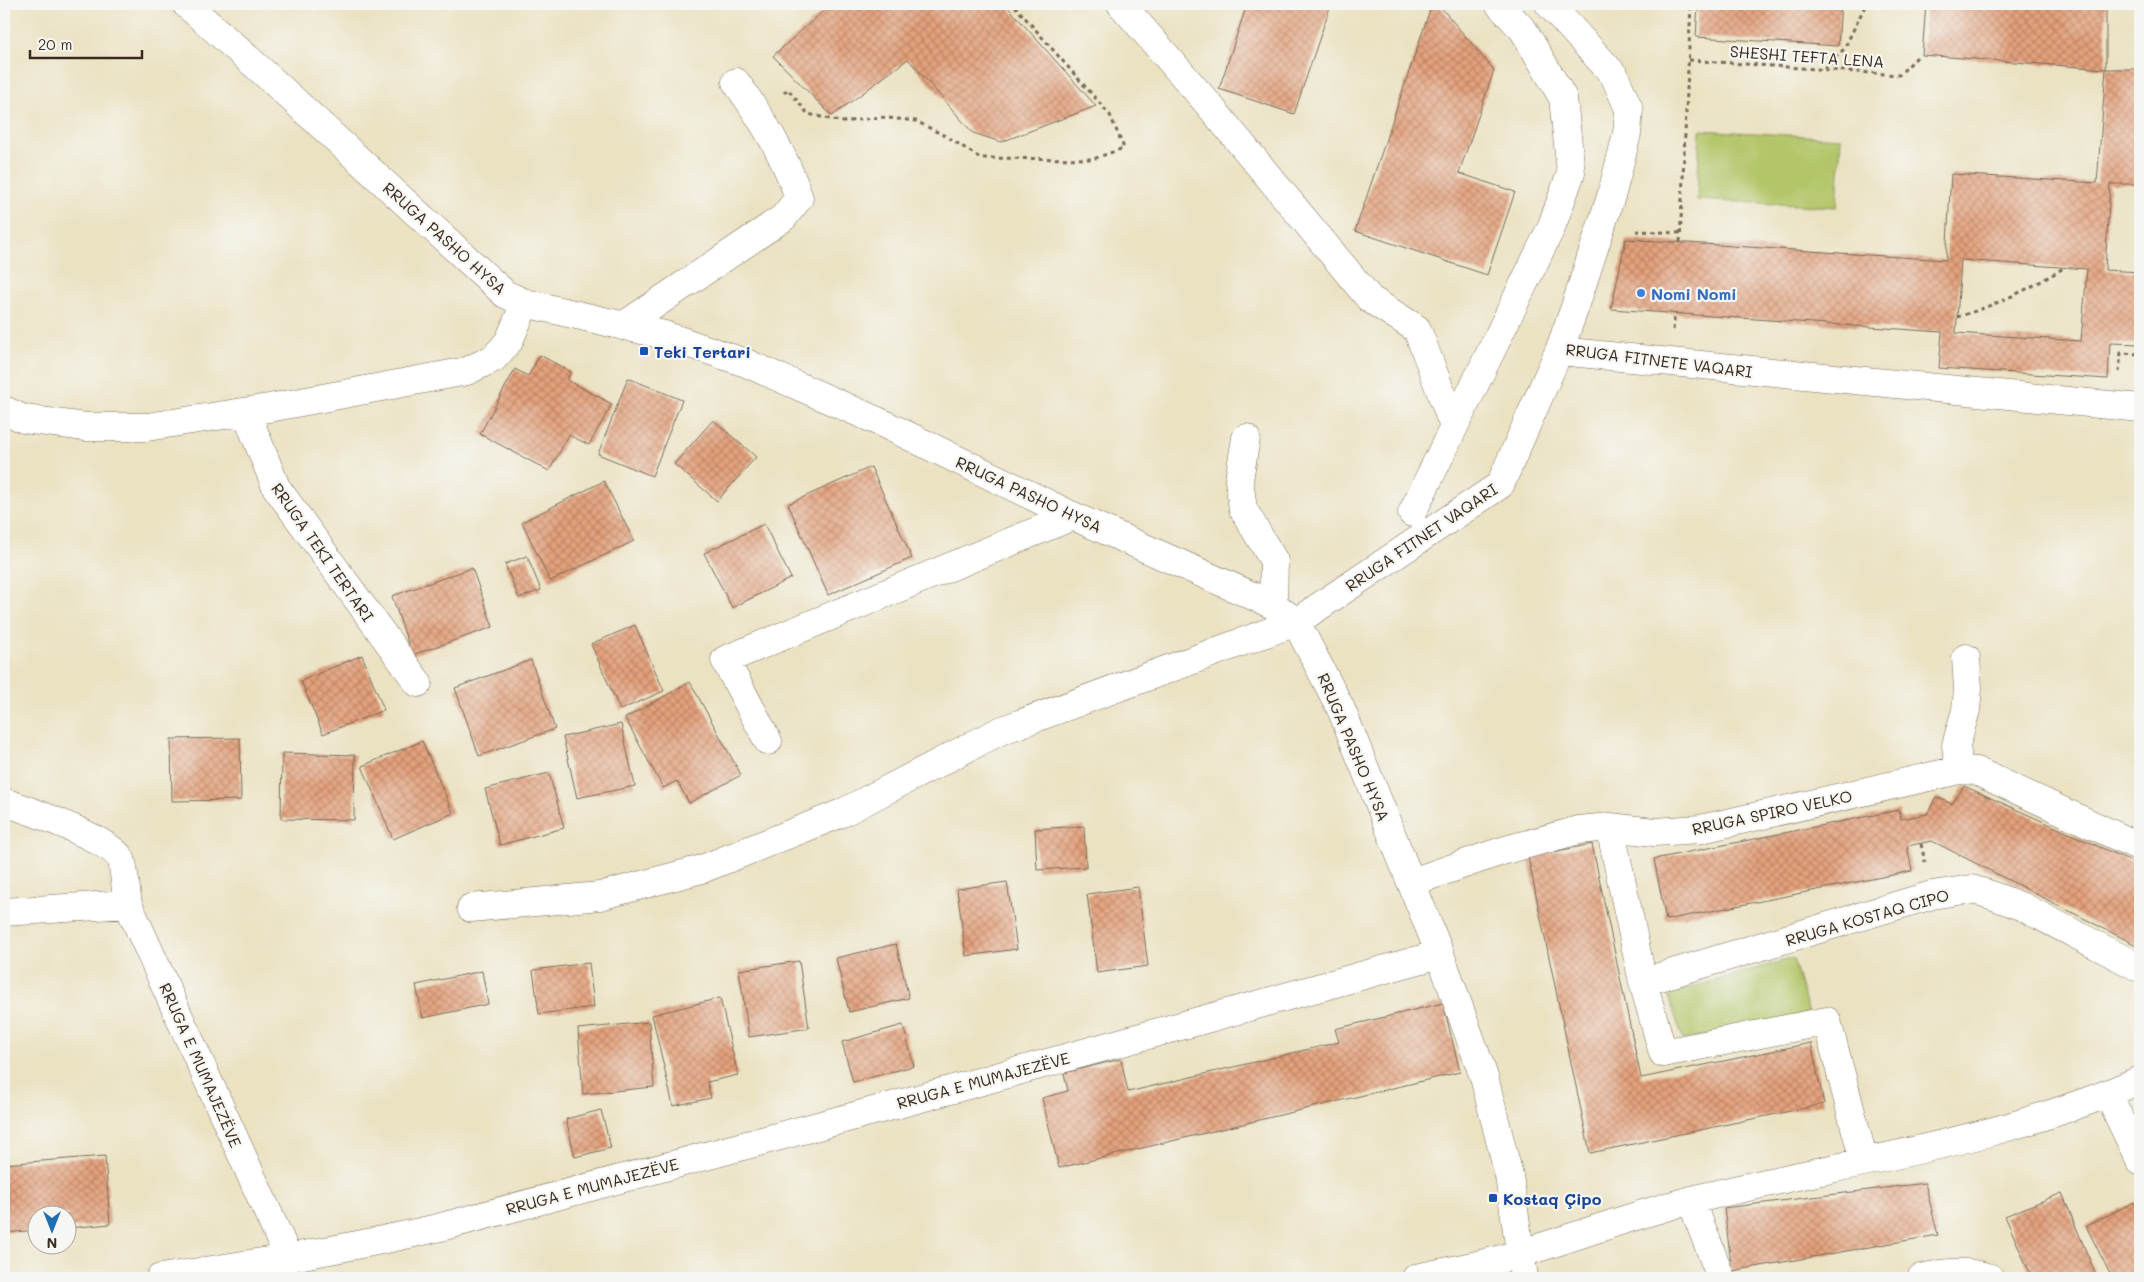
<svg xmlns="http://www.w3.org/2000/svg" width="2144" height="1282" font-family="Mali,sans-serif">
<defs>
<pattern id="garden-furrows" width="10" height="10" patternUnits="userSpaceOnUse" patternTransform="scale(1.25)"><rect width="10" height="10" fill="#b2c669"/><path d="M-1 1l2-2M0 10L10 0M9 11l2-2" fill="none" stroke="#9aaa5b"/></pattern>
<pattern id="building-cross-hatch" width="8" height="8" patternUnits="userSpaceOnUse" patternTransform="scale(1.25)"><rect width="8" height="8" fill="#e4a17c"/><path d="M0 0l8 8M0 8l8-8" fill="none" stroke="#ba8365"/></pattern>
</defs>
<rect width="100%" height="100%" fill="#f6f6f2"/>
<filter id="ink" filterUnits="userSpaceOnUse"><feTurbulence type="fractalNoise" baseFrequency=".02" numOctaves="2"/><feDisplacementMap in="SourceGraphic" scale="10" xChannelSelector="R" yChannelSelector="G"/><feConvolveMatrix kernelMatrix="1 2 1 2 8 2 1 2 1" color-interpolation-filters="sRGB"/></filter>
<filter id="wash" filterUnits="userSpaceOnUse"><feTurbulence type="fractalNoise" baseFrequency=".0096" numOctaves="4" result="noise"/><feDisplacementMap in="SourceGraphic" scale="20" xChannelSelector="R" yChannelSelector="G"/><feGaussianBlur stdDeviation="1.12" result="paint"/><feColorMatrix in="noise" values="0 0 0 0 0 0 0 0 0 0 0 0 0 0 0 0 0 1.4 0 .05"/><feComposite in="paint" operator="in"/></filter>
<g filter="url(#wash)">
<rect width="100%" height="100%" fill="#ebe2c2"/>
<path fill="#b2c669" stroke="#767844" d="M1700,130L1841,138L1837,207L1697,200Z
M1793,958L1809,1014L1683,1040L1668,994Z"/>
<path fill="url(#garden-furrows)" stroke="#767844" d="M345,1273L346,1278H307Z"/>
<g id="blocks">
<path fill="url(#building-cross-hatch)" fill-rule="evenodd" d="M831,4H1005L1096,106L1001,142L973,133L908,59L832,116L773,56Z
M1247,4H1331L1294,114L1219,89Z
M1432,4H1438L1494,70L1459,173L1515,192L1487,275L1355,231Z
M1698,4H1841L1838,46L1696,37Z
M1926,4H2106V69L1922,55Z
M2106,69H2140V184H2110L2105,270L2140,272V344L2110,343L2108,379L1939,368L1942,332L1611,309L1626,239L1946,260L1951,174L2097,183ZM1961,260L2087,269L2081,341L1956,333Z
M540,355L571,372L567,380L612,404L589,445L569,435L549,471L480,434L515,369L528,376Z
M628,378L682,400L652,476L598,454Z
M713,420L756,457L717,501L674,464Z
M871,467L912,558L828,595L788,504Z
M604,481L634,541L550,581L522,522Z
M764,524L791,578L732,608L704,553Z
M527,556L541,590L519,598L505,564Z
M472,568L493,627L412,655L392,596Z
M635,625L664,691L620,710L591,644Z
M362,655L384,710L323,734L301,681Z
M531,660L555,729L479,756L455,688Z
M690,682L741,775L689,803L677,781L663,788L625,718Z
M621,724L635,786L577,798L563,737Z
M240,738L241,800L172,801L171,739Z
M422,741L453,813L393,839L362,766Z
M282,753L355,755L354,820L281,819Z
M549,773L564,828L500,845L485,789Z
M1964,786L2140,865V947L1932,841L1907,846L1912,871L1666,920L1654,859L1899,810L1901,819L1927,814L1936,797L1952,804Z
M1084,826L1086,867L1037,870L1035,829Z
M1592,844L1641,1078L1811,1043L1824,1104L1590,1153L1528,857Z
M1007,882L1017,949L966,956L957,889Z
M1138,887L1148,966L1097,973L1087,894Z
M896,944L909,998L849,1012L836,958Z
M799,961L809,1028L749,1037L739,970Z
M589,963L594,1007L539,1014L533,970Z
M482,971L488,1004L423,1018L416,985Z
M720,998L738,1075L707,1082L711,1098L673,1106L652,1015Z
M1443,1003L1460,1072L1059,1168L1042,1098L1068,1091L1064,1073L1121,1059L1128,1092L1339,1042L1335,1029Z
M649,1022L654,1087L583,1094L578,1029Z
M903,1025L914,1066L853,1082L842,1042Z
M601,1110L611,1148L575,1157L566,1119Z
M105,1156L110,1224L68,1228V1214H38V1230L4,1233V1164Z
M1925,1183L1938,1235L1732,1271L1724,1208Z
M2062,1193L2097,1278H2032L2005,1216Z
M2134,1202L2140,1213V1278H2112L2086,1226Z"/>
</g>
</g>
<g filter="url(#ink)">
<use href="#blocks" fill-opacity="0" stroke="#796a57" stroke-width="1"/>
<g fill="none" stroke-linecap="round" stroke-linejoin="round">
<g stroke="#796a57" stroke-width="29">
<path id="minor" d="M1121,4L1209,105L1370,299L1417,329L1454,427L1412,513
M623,326L783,218L799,198C785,155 762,119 736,82
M1559,351L2140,408
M4,410L24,419L86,427H147L269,408L467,371L494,358L509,341L525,303
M246,412L276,487L418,683
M1454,427L1551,228L1571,173L1563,98L1524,31L1499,4
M1246,438L1239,480L1243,509L1274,561L1273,605
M768,741L725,660L1073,516
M1959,770L1956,745L1966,710L1968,688L1966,658
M4,802C26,809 112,840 121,859C124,866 126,894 128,904L289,1259
M1610,827L1643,982L1663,1053L1827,1021L1864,1161
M1412,882L1502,851L1579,830L1610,827L1654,832L1701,829L1959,770L1976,771L2140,847
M471,908L600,896L702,869L842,813L1000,731L1296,622L1500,485L1559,351L1575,307L1612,193L1627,134L1629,109L1614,75L1549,4
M4,912L128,904
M1643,982L1932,895L1971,889L1991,895L2023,907L2140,968
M2108,1094L2140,1161
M1691,1200L1721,1278
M160,1278C255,1264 348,1249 441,1227L892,1106L1440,954
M1416,1278C1451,1270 1488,1264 1522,1253C1579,1236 1635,1214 1692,1200C1842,1163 1998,1143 2140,1080
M1921,1278C1947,1272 1964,1270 1990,1278"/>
</g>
<g stroke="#796a57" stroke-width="29">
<path id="major" d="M186,4L263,72L505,294L525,303L664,335L746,363L882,423L1073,516L1273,605L1296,622L1341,709L1440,954L1484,1077L1509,1176L1524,1278"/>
</g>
<path stroke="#796a57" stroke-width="3" stroke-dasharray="4 4" stroke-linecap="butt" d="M1689,60L1899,75L1917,57
M1824,69L1844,49L1866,4
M784,93L788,89L808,114L843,122L880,117L916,121L951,139L980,158L1093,159L1124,148L1110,115L1013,4
M1636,231L1680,233
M1680,242L1691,4
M1957,317C1994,306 2032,288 2065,267
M1673,330L1675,313
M2119,372L2121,353L2140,354
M1921,844L1925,862"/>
<use href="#minor" stroke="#fff" stroke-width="28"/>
<use href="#major" stroke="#fff" stroke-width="28"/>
</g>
</g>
<circle fill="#3f7fe0" stroke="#f6f6f2" stroke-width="2" cx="1641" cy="293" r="5"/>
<g fill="#1a4fb4" stroke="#f6f6f2" stroke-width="2">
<rect x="639" y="346" width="10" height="10" rx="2.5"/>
<rect x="1488" y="1193" width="10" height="10" rx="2.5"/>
</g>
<g text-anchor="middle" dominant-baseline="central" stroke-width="4.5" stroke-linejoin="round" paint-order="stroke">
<g font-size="16" fill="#3b2a1e" stroke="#f6f6f2">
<text transform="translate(1807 56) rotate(4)">SHESHI TEFTA LENA</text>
<text transform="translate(445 238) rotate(42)">RRUGA PASHO HYSA</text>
<text transform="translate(1659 360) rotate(7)">RRUGA FITNETE VAQARI</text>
<text transform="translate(1029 494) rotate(25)">RRUGA PASHO HYSA</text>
<text transform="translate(1421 537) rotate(-34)">RRUGA FITNET VAQARI</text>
<text transform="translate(323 552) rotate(55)">RRUGA TEKI TERTARI</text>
<text transform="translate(1354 747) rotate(67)">RRUGA PASHO HYSA</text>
<text transform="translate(1772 812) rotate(-12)">RRUGA SPIRO VELKO</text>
<text transform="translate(1867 917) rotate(-16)">RRUGA KOSTAQ CIPO</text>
<text transform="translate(201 1065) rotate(66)">RRUGA E MUMAJEZËVE</text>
<text transform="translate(983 1080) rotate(-15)">RRUGA E MUMAJEZËVE</text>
<text transform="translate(592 1186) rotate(-15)">RRUGA E MUMAJEZËVE</text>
</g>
<g font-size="16" font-weight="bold" fill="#366cbe" stroke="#f6f6f2" text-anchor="start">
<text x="1651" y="293">Nomi Nomi</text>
</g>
<g font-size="16" font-weight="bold" fill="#164399" stroke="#f6f6f2" text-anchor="start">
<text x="654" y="351">Teki Tertari</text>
<text x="1503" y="1198">Kostaq Çipo</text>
</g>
</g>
<rect width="2144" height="1282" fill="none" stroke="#f6f6f2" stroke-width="20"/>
<g transform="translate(52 1230) rotate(180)"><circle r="24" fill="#f6f6f2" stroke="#aba49d"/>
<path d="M0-4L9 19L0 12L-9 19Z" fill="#1f6fb2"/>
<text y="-8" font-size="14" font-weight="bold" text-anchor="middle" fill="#3b2a1e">N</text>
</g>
<path d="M30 50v8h112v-8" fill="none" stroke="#3b2a1e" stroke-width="2.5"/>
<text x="38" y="50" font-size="15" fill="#3b2a1e" stroke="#f6f6f2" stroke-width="4" paint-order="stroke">20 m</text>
</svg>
